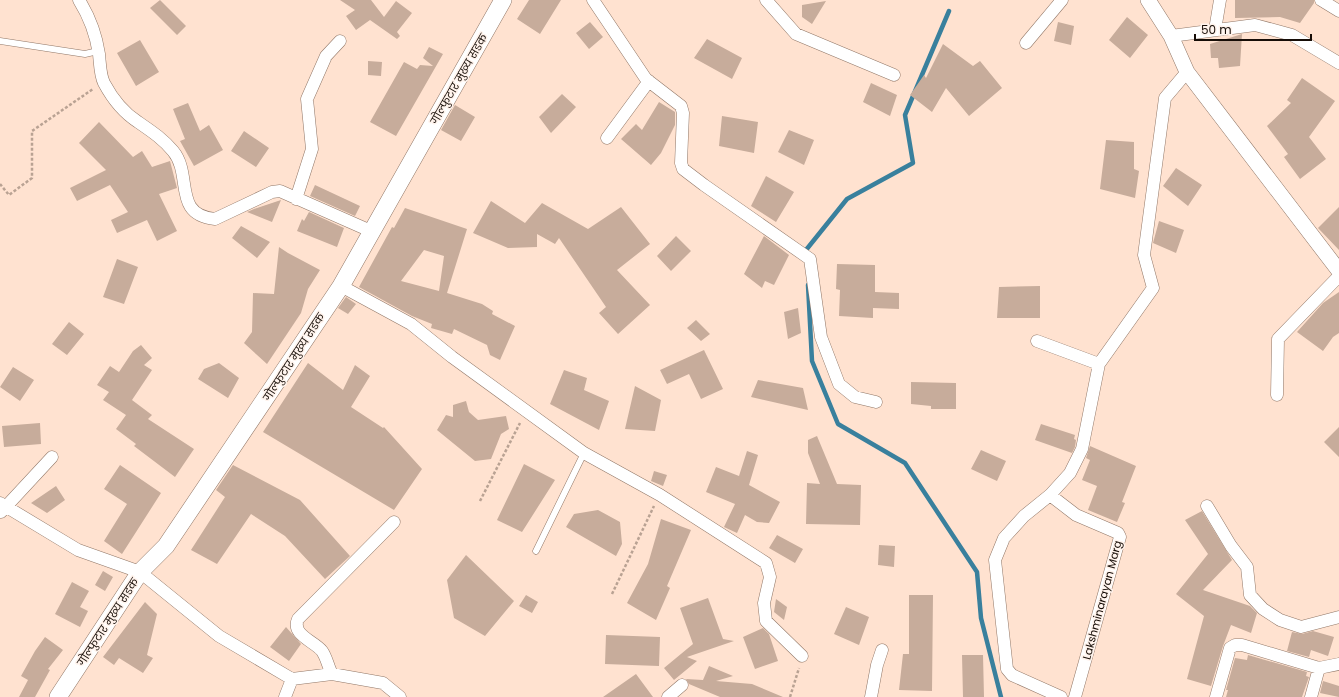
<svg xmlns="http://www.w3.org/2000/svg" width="1339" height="697" font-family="Poppins,'Noto Sans Devanagari',sans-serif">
<rect width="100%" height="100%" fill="#ffe2d0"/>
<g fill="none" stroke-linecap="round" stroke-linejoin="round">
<path stroke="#39809d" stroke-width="4.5" d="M806,254V250L847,199L913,163L905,115L949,11
M808,285L812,361L838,424L905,463L977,572L981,618L1001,697"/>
</g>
<path fill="#c7ac9b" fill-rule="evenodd" d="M160,0L186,26L177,35L150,8Z
M340,0H371L384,17L396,1L412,13L397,32L400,36L397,39L370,20L356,30L346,16L355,10Z
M529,0H561L540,34L517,19Z
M1235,0H1314V3L1300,23L1280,17L1235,18Z
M826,1L812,24L802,17V5Z
M1127,17L1148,35L1130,58L1109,40Z
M590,22L603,37L589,49L576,33Z
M1058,22L1074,26L1071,45L1054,41Z
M1242,34L1240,66L1219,68L1218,58H1211L1210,44Z
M707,39L742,58L732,79L694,58Z
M140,40L159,72L136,86L117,53Z
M943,44L973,66L980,61L1002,88L969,116L946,88L932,112L910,95L924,75L926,78Z
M429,47L443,54L396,136L370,122L404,62L417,69L420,65L433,66L423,58Z
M368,61L382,62L381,76L368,75Z
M1302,78L1335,101L1309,137L1326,159L1300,179L1284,157L1288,154L1267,126L1291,103L1287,100Z
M871,83L897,95L890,116L863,102Z
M562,94L576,107L551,133L539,117Z
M659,102L675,112V125L661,153L651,165L621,139L636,124L642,130Z
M188,103L200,131L209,125L223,150L194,166L180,141L185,139L173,109Z
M455,105L475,117L461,141L441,130Z
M722,116L758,122L754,153L719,146Z
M99,122L133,157L142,151L152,167L170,161L177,188L159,194L177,231L157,241L147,220L117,233L111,220L128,212L110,185L77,201L70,188L106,170L79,143Z
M789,130L814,140L804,165L778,152Z
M244,131L269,148L256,167L231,151Z
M1106,140L1134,142V169L1139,171L1135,198L1100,189Z
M1176,168L1202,185L1188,206L1163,186Z
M766,176L794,192L776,222L751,206Z
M315,185L360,206L355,216L310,196Z
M281,200L272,222L247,212L254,209Z
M491,201L525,223L542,203L588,229L621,207L650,244L617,270L650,305L618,334L599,313L606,307L559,238L555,244L537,234V247L508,248L473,233Z
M1339,207V250L1318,228Z
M405,208L467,229L447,293L482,304L493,311L492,314L515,326L500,360L490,355L487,345L454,329L452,334L431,328L432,324L412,316L359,287L392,227L394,228ZM424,250L444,256L439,291L401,281Z
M309,212L344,228L337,247L297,231L302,219L304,221Z
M1159,221L1184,230L1176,253L1153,243Z
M241,226L270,242L257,258L232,238Z
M676,236L691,251L671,271L657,256Z
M764,236L789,255L774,285L765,281L762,288L744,274Z
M279,247L288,253L320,270L308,289L301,313L267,364L244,343L252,332L253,293L274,294Z
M117,259L138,267L124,304L103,297Z
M837,264L875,265V292L899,293V309L873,308V318L839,316L840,290L836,289Z
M1040,286V318H997L999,287Z
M1339,292V333L1333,337L1323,351L1297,332L1323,303Z
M346,297L356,304L348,314L338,308Z
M798,308L801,333L788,339L784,312Z
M696,320L710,334L701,341L687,328Z
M69,322L84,334L67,355L52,344Z
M141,345L152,358L144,365L152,370L132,400L152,415L148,419L194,449L175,477L134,446L136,444L116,429L126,415L103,400L109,392L97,385L110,366L119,372L133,351Z
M704,350L723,389L701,399L689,374L667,384L660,370Z
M219,363L239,378L228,398L198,379L204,369Z
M308,363L343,390L355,365L370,376L351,407L383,428L384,427L422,469L394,510L263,432Z
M13,367L34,380L20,401L0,387Z
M564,370L587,378L584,390L609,401L599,430L550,404Z
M758,380L803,388L808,410L751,397Z
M911,382L956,383V409H931V406L911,404Z
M635,386L661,400L655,431L625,429Z
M466,401L469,412L478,420L506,416L509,429L501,434L491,459L475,461L437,430L446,415L453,417V405Z
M40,423L41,444L4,447L2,426Z
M1041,424L1075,435L1074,439L1076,440L1075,447L1072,453L1035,440Z
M1339,427V457L1324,442Z
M817,436L837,484L861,485L860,525L806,524L807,483L820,484L808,453V440Z
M1090,446L1136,466L1122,502L1125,503L1117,522L1088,510L1097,486L1082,480L1090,460L1086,458Z
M981,450L1006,461L997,481L971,469Z
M747,451L758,455L749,485L780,502L769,523L757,522L745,515L737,533L724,527L735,504L706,492L716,467L739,476Z
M524,464L555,480L522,532L497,520Z
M120,465L161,493L122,554L104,541L127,504L104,489Z
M233,465L300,500L350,556L325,579L285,536L251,514L217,564L191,550L225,497L216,490Z
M654,471L667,475L663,486L651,481Z
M56,486L65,500L47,513L31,503Z
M598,510L620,522L622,544L616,556L566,527L574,514Z
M1202,511L1232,560L1203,590L1250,606L1257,613L1251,633L1231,625L1223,646L1211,686L1187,679L1204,616L1176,594L1208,554L1185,520Z
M661,519L691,530L667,586L670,588L656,620L627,603L648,564Z
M777,535L803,549L795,563L769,548Z
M879,545L895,546L894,567L878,565Z
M466,555L514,601L485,636L454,618L447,580Z
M103,571L113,577L105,591L95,585Z
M72,582L89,591L80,607L88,611L80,627L55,614Z
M526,595L538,602L532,613L519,606Z
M909,595H933L932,691L899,690L903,654H909Z
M708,598L723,639L734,641L687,657L697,661L674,680L664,668L693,644L680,608Z
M776,599L787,607L784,620L774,612Z
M145,602L157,614L147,655L153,658L143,673L119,658L114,665L103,657Z
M846,607L869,617L859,645L834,634Z
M286,627L301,644L289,661L270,647Z
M763,628L769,634L778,661L755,669L743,637Z
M1313,631L1334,637L1328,656L1311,650L1309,657L1287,651L1292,632L1302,634Z
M606,635L660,637L659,666L605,664Z
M45,637L63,650L48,669L50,670L35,697H19L28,680L21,676L35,651Z
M962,655H983L984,697H963Z
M1248,655L1307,672L1306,676L1309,677L1302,697H1226L1228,690H1226L1235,658L1247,660Z
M709,666L733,676L716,681L752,684L783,697H720L689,684L686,679L703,680Z
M636,674L653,697H603Z
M1323,681L1339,686V697L1320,693Z"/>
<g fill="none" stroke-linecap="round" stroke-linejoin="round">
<g stroke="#917767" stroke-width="7">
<path id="service" d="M0,41L85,54L98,51
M536,551L584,453"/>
</g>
<g stroke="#917767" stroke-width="13">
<path id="minor" d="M79,0C89,16 96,34 99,54C100,63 100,75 104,83C112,98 124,113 138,122C151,131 162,138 173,151C193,175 172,215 215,219L272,192L280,191L373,232
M593,0L646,79L681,106L683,113L681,163L683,169L704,185L810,259L821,337L839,384L855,397L876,402
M766,0L796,34L894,75
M1321,0L1339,11
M1215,30L1220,0
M1171,36L1255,25L1292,35L1339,63
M1026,43L1062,0
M607,138L649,81
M296,199L312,149L307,99L326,56L340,41
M341,286L411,324L452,357L584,453L660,495L766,563L770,577L764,603L766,621L802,656
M1037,341L1099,364
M1277,395L1278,339L1339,276
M1050,495L1076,515L1118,533L1120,537L1075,697
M0,503L78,550L140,572L219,636L292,679L332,674L383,683L400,697
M1207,506L1231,546L1247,567L1250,595L1263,609L1280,620L1301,627L1339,617
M1,512L52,457
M332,674C328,667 327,658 322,651C314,641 291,635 298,619L394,522
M285,697L292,679
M668,697L682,685
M871,697L877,665L882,650
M1061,697L1012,675L1007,669L995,560L1004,538L1024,516L1050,495L1070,473L1082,449L1099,364L1153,288L1144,255L1165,98L1187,72
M1216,697L1230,648L1235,645H1242L1319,668L1339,664
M1311,697L1319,668"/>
</g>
<g stroke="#917767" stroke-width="16">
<path id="tertiary" d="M1148,0L1171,36L1187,72L1339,271"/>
</g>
<g stroke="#917767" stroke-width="18">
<path id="secondary" d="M58,697L140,572L166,546L341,286L503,0"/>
</g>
<path stroke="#b9a293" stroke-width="2.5" stroke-dasharray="3 2" stroke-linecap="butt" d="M0,184L9,195L32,178V131L93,89
M480,501L520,423
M612,594L654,506
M790,697L799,668"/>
<use href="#service" stroke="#fff" stroke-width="6"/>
<use href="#minor" stroke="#fff" stroke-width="12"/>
<use href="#tertiary" stroke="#fff" stroke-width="15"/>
<use href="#secondary" stroke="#fff" stroke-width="17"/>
</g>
<g text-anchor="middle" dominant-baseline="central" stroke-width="3" stroke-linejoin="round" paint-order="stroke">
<g font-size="11" fill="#160d07" stroke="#fff3ec">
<text transform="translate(459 79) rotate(-60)">गोल्फुटार मुख्य सडक</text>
<text transform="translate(294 357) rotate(-57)">गोल्फुटार मुख्य सडक</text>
<text transform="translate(1102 600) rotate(-75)">Lakshminarayan Marg</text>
<text transform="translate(108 622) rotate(-57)">गोल्फुटार मुख्य सडक</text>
</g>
</g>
<path d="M1195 34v6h116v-6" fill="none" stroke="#160d07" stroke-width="2"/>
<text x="1201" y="34" font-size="12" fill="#160d07" stroke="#fff3ec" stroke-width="3" paint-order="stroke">50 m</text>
</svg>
